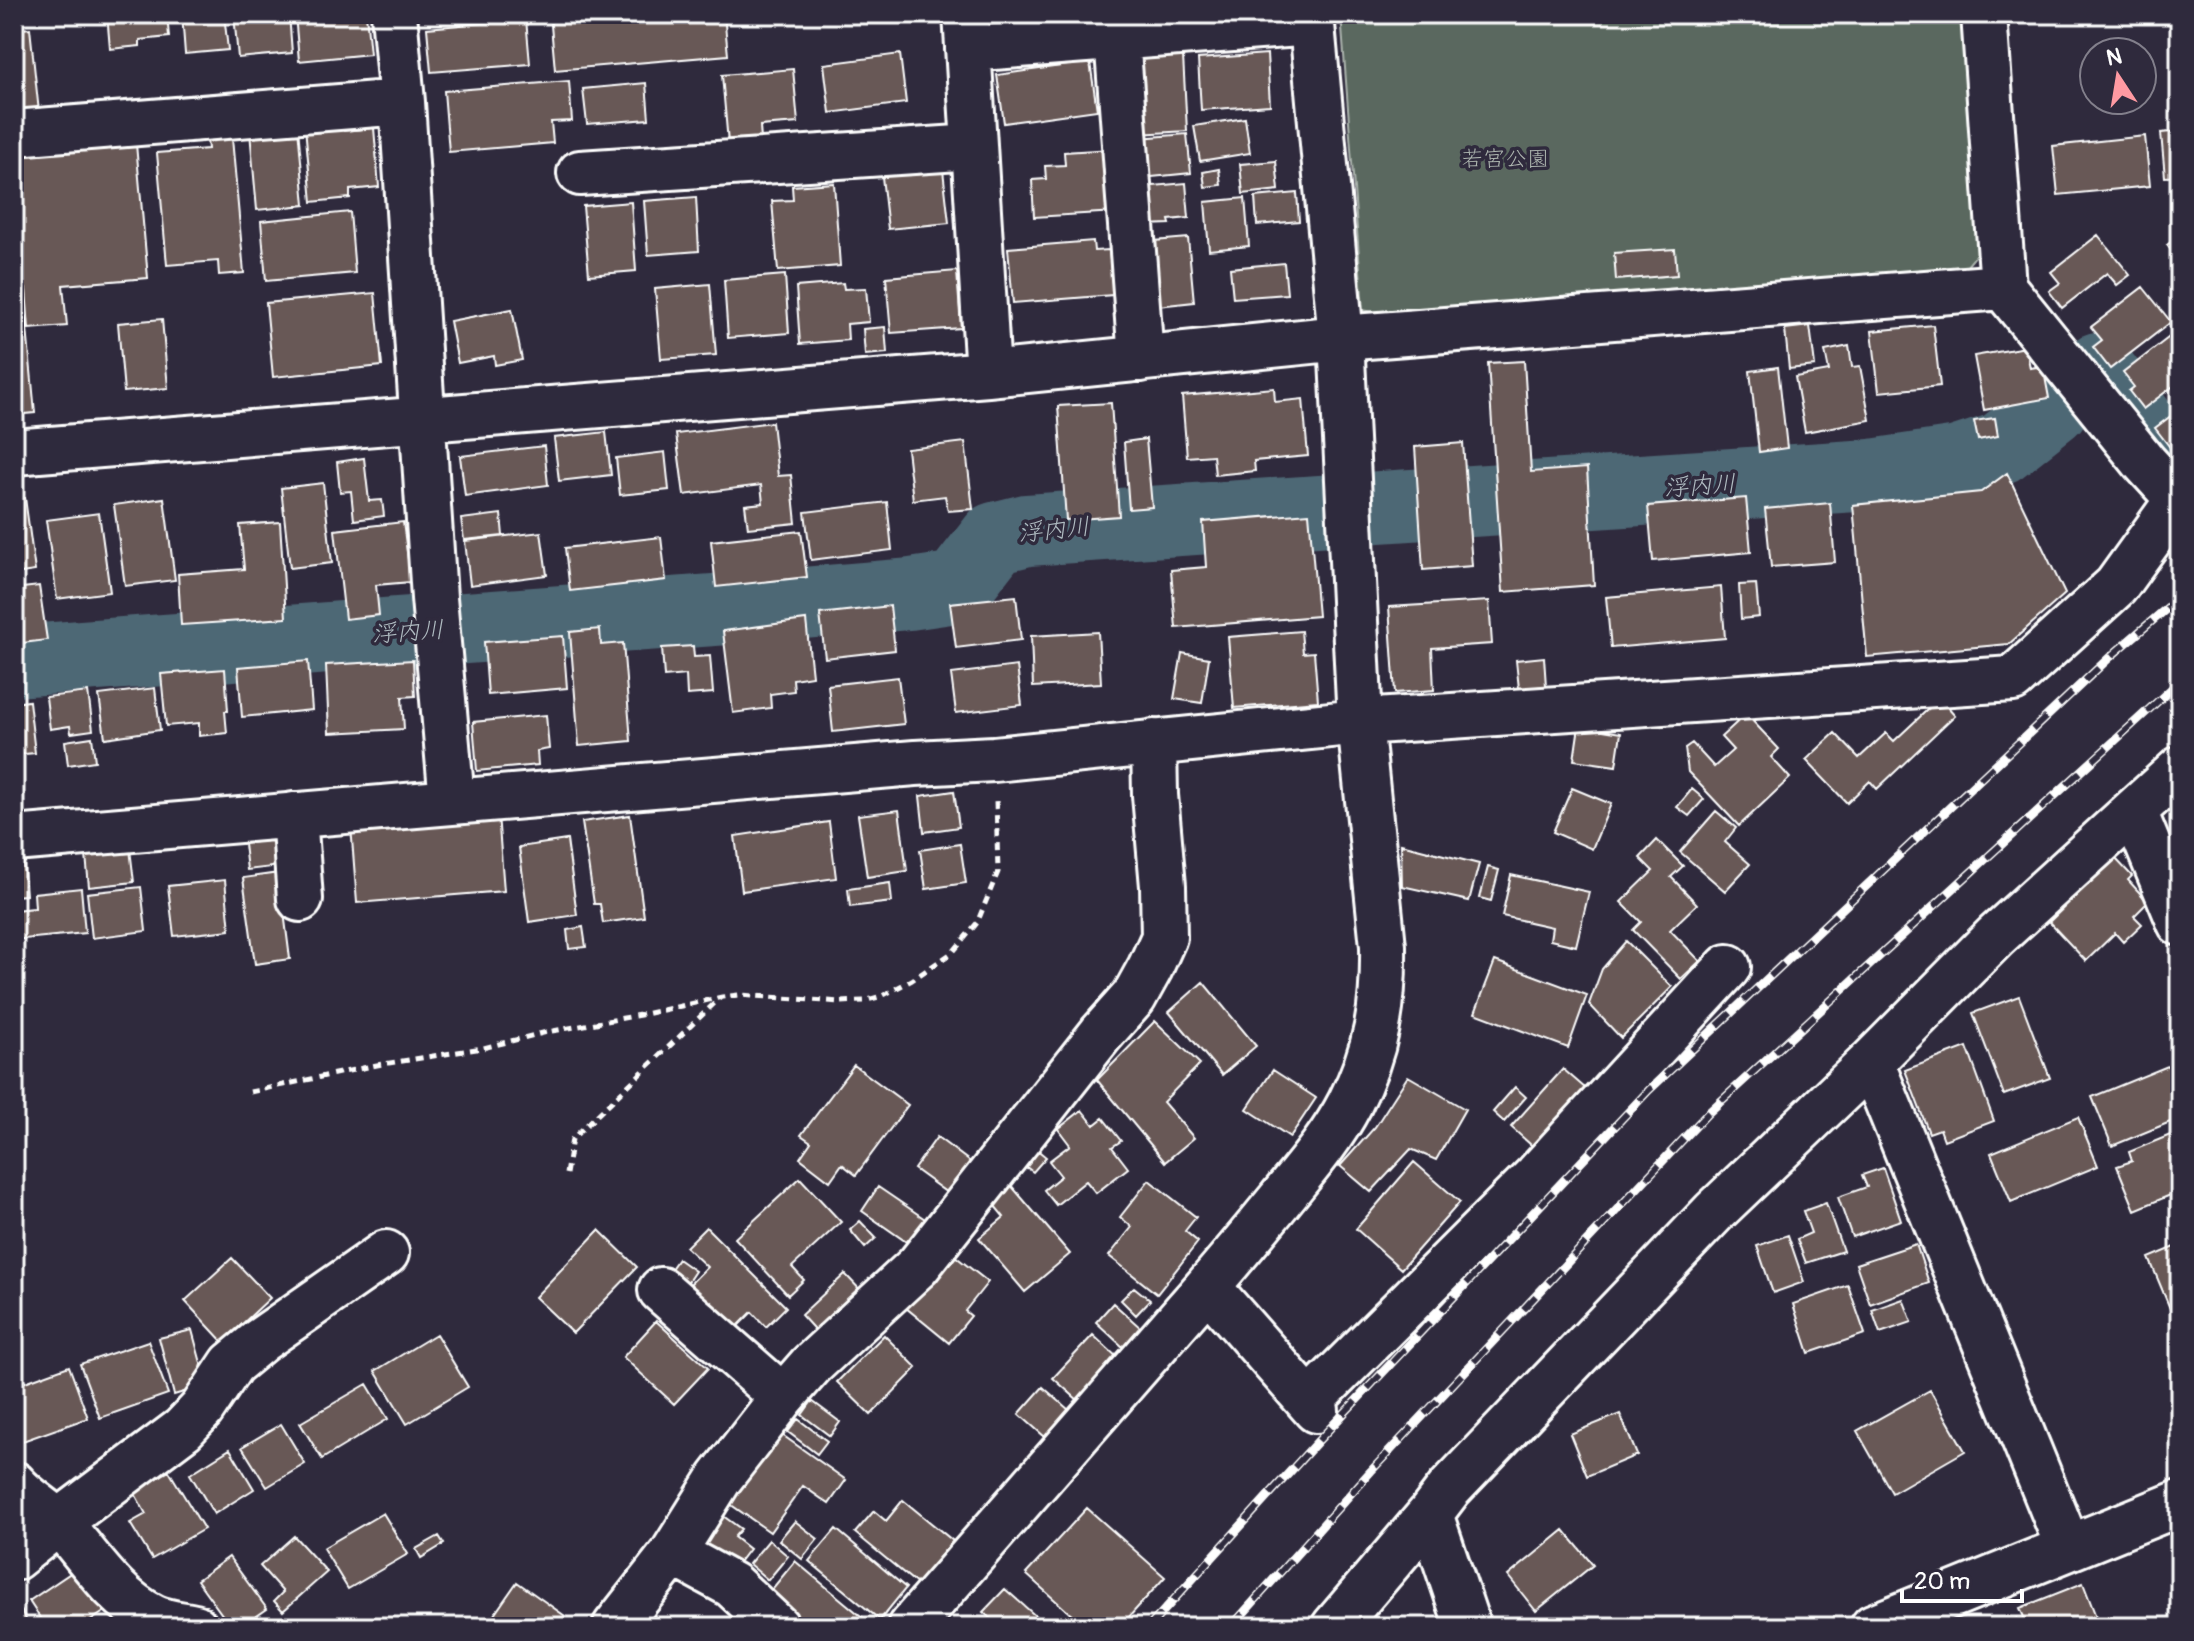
<svg xmlns="http://www.w3.org/2000/svg" width="2194" height="1641" font-family="Pangolin,'Klee One',sans-serif">
<rect width="100%" height="100%" fill="#2f2a3d"/>
<filter id="ink" filterUnits="userSpaceOnUse"><feTurbulence type="fractalNoise" baseFrequency=".0125" numOctaves="2"/><feDisplacementMap in="SourceGraphic" scale="16" xChannelSelector="R" yChannelSelector="G"/><feConvolveMatrix kernelMatrix="1 2 1 2 8 2 1 2 1" color-interpolation-filters="sRGB"/></filter>
<g filter="url(#ink)">
<path fill="#5a685e" stroke="#acb4ae" stroke-width="2" d="M1341,14H1966L1977,254L1967,266L1384,314L1363,310Z"/>
<g fill="none" stroke-linecap="round" stroke-linejoin="round">
<path stroke="#4e6775" stroke-width="72" d="M2098,368L2168,459
M14,661L755,607L910,594L957,587L995,538L1027,530L1871,475L1958,462L2001,448L2053,407"/>
</g>
<path fill="#685856" stroke="#fff" stroke-width="2" d="M107,14H167L169,37L140,40V46L110,49Z
M182,14H224L228,50L185,54Z
M234,14H289L292,53L238,58Z
M295,14H366L370,54L299,61Z
M550,14H724L728,55L555,70Z
M2173,14H2180V24H2175Z
M526,19L530,64L431,72L427,28Z
M30,28L39,112L14,115V30Z
M900,54L906,103L830,113L824,64Z
M1267,54L1270,105L1201,110L1198,59Z
M1183,56L1187,131L1138,134L1132,59Z
M1090,62L1097,110L1004,123L997,75Z
M793,69L798,123L760,126L761,140L728,143L722,75Z
M569,81L572,121L551,122L553,143L449,152L444,91Z
M646,83L649,119L587,124L583,89Z
M1245,118L1250,153L1200,161L1194,126Z
M344,123V131L374,128L379,187L350,190V198L312,202L305,127Z
M298,128L305,205L257,210L250,132Z
M2180,131V176L2165,177L2161,133Z
M1187,134L1191,173L1142,178L1139,138Z
M2145,136L2150,186L2058,195L2053,146Z
M232,138L244,273L219,275L218,261L167,265L157,153L208,149L207,140Z
M136,144L148,278L63,285L67,326L29,329L26,289L14,290V155Z
M1112,149L1116,212L1034,217L1032,180L1046,179L1045,166L1065,165L1064,152Z
M942,161L949,223L888,229L881,168Z
M1276,161L1279,190L1243,194L1240,164Z
M1219,169L1221,185L1205,187L1203,172Z
M834,183L840,266L778,271L772,201L793,200L792,186Z
M1186,183L1189,218L1169,220L1170,224L1145,225L1142,187Z
M1297,193L1299,221L1257,225L1255,197Z
M696,197L699,251L648,255L644,201Z
M1245,198L1249,246L1209,250L1205,202Z
M631,202L636,271L589,275L583,206Z
M350,212L355,273L266,281L261,221Z
M2098,235L2130,275L2117,285L2107,273L2062,308L2049,291L2060,283L2051,272Z
M2180,235V262L2167,245Z
M1188,238L1194,302L1149,307L1143,242Z
M1093,241L1094,251L1109,250L1113,295L1013,303L1008,248Z
M1675,249L1677,275L1616,280L1614,253Z
M1284,263L1287,294L1233,298L1230,268Z
M957,271L961,328L891,333L886,277Z
M785,275L789,333L728,338L724,280Z
M843,283L844,289L866,288L869,322L847,324L848,340L800,344L796,287Z
M710,284L716,355L661,359L655,289Z
M2143,287L2171,322L2110,369L2093,347L2102,340L2091,327Z
M375,293L382,366L273,377L266,303Z
M512,309L522,360L495,365L494,356L458,363L450,321Z
M26,317L35,413L14,415V318Z
M162,319L168,388L124,392L118,323Z
M1933,325L1940,386L1879,392L1872,331Z
M1810,326L1815,366L1789,369L1785,329Z
M885,327L887,353L865,355L863,329Z
M2177,331L2180,334V381L2143,409L2129,391L2134,387L2123,373Z
M1849,346L1852,367L1860,366L1870,420L1805,432L1795,377L1829,371L1825,351Z
M2026,347L2030,368L2043,366L2049,398L1984,410L1974,356Z
M1524,361L1531,472L1587,468L1594,585L1503,592L1488,363Z
M1778,367L1787,448L1759,452L1750,371Z
M1274,388L1275,402L1303,399L1308,456L1254,461L1255,471L1215,475L1213,455L1187,457L1182,396Z
M1111,403L1119,516L1066,520L1058,406Z
M2180,409V460L2155,428Z
M1995,418L1998,436L1978,440L1974,421Z
M772,422L778,476L791,475L796,523L748,528L745,505L763,503L761,485L684,495L676,434Z
M606,432L611,475L559,481L554,438Z
M1146,439L1152,507L1129,509L1124,442Z
M965,442L973,509L948,511L945,496L913,500L907,449Z
M1463,443L1472,566L1423,570L1415,447Z
M544,446L548,485L465,496L460,456Z
M665,452L669,490L620,495L616,458Z
M364,458L369,501L382,500L384,516L354,520L351,491L340,492L337,462Z
M2007,473L2065,594L2009,644L1867,657L1853,505L1981,492Z
M323,483L332,563L290,568L281,488Z
M25,498L35,571L14,574V499Z
M164,498L175,580L125,586L114,505Z
M1746,498L1751,552L1653,561L1648,506Z
M887,502L892,550L811,560L805,512Z
M1830,503L1835,562L1771,567L1765,509Z
M99,513L110,592L57,599L46,520Z
M1309,513L1318,616L1176,628L1171,570L1206,567L1203,522Z
M501,514L503,536L464,540L461,519Z
M280,522L286,618L181,625L178,574L244,569L240,525Z
M403,522L411,582L376,585L379,615L345,619L335,530Z
M801,531L807,577L716,587L711,541Z
M541,532L547,575L470,585L465,541Z
M661,537L666,580L570,591L565,548Z
M1756,584L1759,617L1741,619L1739,585Z
M39,586L47,640L14,644V589Z
M1721,587L1725,638L1611,648L1606,597Z
M1016,596L1021,640L956,648L950,603Z
M1489,601L1492,644L1432,648L1434,690L1395,693L1389,607Z
M890,606L895,650L825,658L820,614Z
M806,620L812,676L793,679L794,691L770,694L771,708L733,713L723,631Z
M600,629L601,645L623,643L631,741L579,746L570,632Z
M1301,631L1303,653L1314,652L1318,701L1234,708L1228,637Z
M1098,632L1101,683L1033,687L1031,636Z
M563,636L567,688L488,695L484,642Z
M693,646L694,657L710,656L713,693L687,695L686,675L664,677L662,648Z
M1182,653L1209,658L1202,703L1174,699Z
M1544,657L1546,686L1519,689L1516,660Z
M413,660L415,696L402,697L404,729L329,733L326,665Z
M308,661L312,710L242,717L238,667Z
M1017,666L1022,705L956,713L951,674Z
M225,669L228,711H225L227,733L199,736V723L166,726L161,674Z
M898,677L904,724L833,732L828,685Z
M155,688L160,730L105,738L99,695Z
M88,692L93,730L71,733L70,726L50,729L46,697Z
M1940,698L1955,715L1877,789L1870,781L1847,803L1806,760L1835,733L1859,758L1886,733L1894,741Z
M29,701L35,753L14,755V703Z
M1746,714L1779,749L1771,757L1790,778L1739,826L1688,772L1685,748L1692,743L1714,767L1733,750L1721,737Z
M546,715L549,749L537,751L538,765L477,771L473,722Z
M1579,726L1621,733L1616,766L1574,760Z
M92,737L95,761L68,765L65,741Z
M1572,788L1611,804L1592,849L1553,832Z
M1692,789L1704,799L1689,816L1677,807Z
M954,791L959,827L924,832L920,796Z
M899,810L907,871L867,877L858,815Z
M1716,811L1736,828L1725,842L1750,864L1725,891L1680,852Z
M498,814L504,891L357,903L351,826Z
M630,815L644,917L603,923L600,904H594L582,822Z
M829,822L836,878L742,891L735,836Z
M277,839L281,866L247,870L244,844Z
M567,840L577,915L529,922L519,847Z
M1657,840L1683,866L1671,877L1697,904L1670,930L1700,961L1681,979L1633,930L1641,922L1621,902L1653,871L1640,858Z
M960,844L966,883L926,889L920,850Z
M1401,844L1479,864L1469,901L1402,886Z
M130,849L134,882L89,887L86,855Z
M2115,858L2132,876L2128,880L2148,902L2134,916L2142,924L2123,942L2115,933L2086,961L2049,922Z
M23,861L26,895L14,896V862Z
M1488,867L1499,870L1491,901L1480,898Z
M279,873L290,959L255,964L243,878Z
M1511,875L1589,892L1576,946L1550,940L1552,927L1502,916Z
M225,880L230,930L174,936L168,886Z
M890,883L892,902L850,907L848,889Z
M141,887L146,931L92,938L87,893Z
M81,888L85,933L14,940V910L35,908L34,893Z
M583,927L586,947L569,949L567,930Z
M1626,941L1672,987L1621,1038L1589,1004L1602,969Z
M1495,961L1587,995L1568,1048L1475,1013Z
M1203,982L1256,1046L1222,1075L1169,1012Z
M2019,996L2050,1078L2004,1095L1973,1013Z
M1155,1021L1200,1064L1163,1102L1194,1138L1165,1162L1097,1080Z
M1967,1047L1994,1121L1944,1140L1940,1129L1929,1133L1905,1070Z
M2180,1061V1118L2112,1146L2092,1097Z
M854,1065L908,1105L856,1175L842,1164L830,1181L800,1158L811,1142L801,1135Z
M1563,1069L1593,1095L1540,1153L1511,1127Z
M1273,1070L1316,1098L1290,1137L1247,1109Z
M1408,1076L1465,1109L1436,1160L1411,1149L1371,1192L1340,1166L1375,1127Z
M1515,1087L1526,1097L1504,1122L1493,1112Z
M1082,1110L1094,1125L1103,1118L1121,1141L1112,1147L1128,1168L1096,1193L1086,1181L1056,1205L1044,1190L1061,1176L1049,1161L1070,1145L1058,1129Z
M2078,1117L2098,1166L2011,1202L1991,1153Z
M2180,1131V1191L2135,1210L2117,1166L2132,1161L2129,1152Z
M937,1137L973,1164L950,1195L914,1169Z
M1035,1148L1046,1157L1033,1172L1022,1164Z
M1414,1162L1460,1202L1401,1269L1356,1229Z
M1883,1168L1901,1220L1852,1237L1838,1197L1867,1187L1862,1175Z
M800,1178L841,1222L792,1267L804,1280L788,1295L735,1238Z
M1149,1180L1196,1217L1185,1231L1198,1242L1157,1294L1109,1256L1132,1227L1120,1217Z
M1009,1183L1070,1254L1025,1292L979,1238L1004,1217L990,1200Z
M878,1187L925,1219L908,1243L862,1211Z
M1826,1203L1843,1251L1806,1263L1797,1239L1811,1233L1803,1211Z
M860,1221L876,1238L865,1248L850,1230Z
M706,1227L786,1307L766,1327L752,1312L734,1330L689,1285L707,1267L686,1247Z
M599,1230L637,1267L573,1333L535,1297Z
M1788,1235L1804,1282L1773,1293L1757,1246Z
M1916,1244L1929,1283L1870,1304L1856,1264Z
M2180,1245V1322L2176,1323L2149,1258Z
M950,1252L988,1282L965,1311L971,1316L949,1343L905,1307Z
M232,1258L270,1298L223,1342L185,1301Z
M678,1259L695,1271L681,1292L663,1280Z
M845,1274L866,1296L821,1337L801,1315Z
M1848,1285L1865,1334L1809,1353L1793,1304Z
M1134,1287L1150,1300L1136,1315L1121,1300Z
M1903,1299L1912,1322L1880,1333L1872,1310Z
M1113,1303L1142,1329L1124,1348L1096,1322Z
M656,1321L708,1368L674,1404L623,1357Z
M192,1330L207,1385L174,1395L159,1338Z
M436,1334L468,1387L407,1424L375,1371Z
M884,1335L917,1368L871,1415L837,1382Z
M1093,1335L1118,1358L1079,1401L1053,1378Z
M148,1341L168,1394L100,1418L80,1364Z
M69,1366L88,1418L17,1443L14,1434V1386Z
M367,1384L388,1419L322,1459L300,1423Z
M1043,1387L1069,1410L1045,1437L1019,1414Z
M1930,1390L1965,1451L1892,1493L1857,1431Z
M812,1401L840,1422L830,1436L802,1415Z
M1620,1414L1637,1455L1587,1476L1570,1434Z
M798,1419L827,1441L817,1454L788,1432Z
M281,1424L305,1464L267,1487L242,1447Z
M778,1432L846,1480L829,1504L803,1486L770,1532L727,1502Z
M230,1449L254,1489L214,1514L190,1474Z
M169,1471L204,1529L152,1559L130,1523L146,1514L134,1492Z
M903,1500L953,1541L917,1584L855,1533L874,1511L886,1521Z
M1087,1508L1165,1577L1120,1627H1085L1026,1574Z
M383,1513L408,1554L348,1589L323,1548Z
M719,1513L741,1529L734,1537L749,1549L729,1575L693,1547Z
M795,1521L818,1539L802,1559L779,1540Z
M836,1529L906,1588L880,1620L809,1561Z
M1564,1530L1593,1565L1536,1611L1508,1576Z
M294,1536L327,1572L283,1611L274,1601L283,1592L260,1566Z
M439,1536L444,1544L421,1558L416,1549Z
M769,1540L788,1556L768,1580L749,1564Z
M229,1557L267,1609L241,1627H231L197,1580Z
M795,1561L873,1626V1627H796L763,1600Z
M78,1568L107,1610L81,1627H46L29,1601Z
M517,1582L565,1616L557,1627H490L487,1625Z
M2083,1583L2100,1627H2028L2020,1608Z
M1005,1589L1048,1627H984L991,1619L983,1612Z
M21,1610L30,1627H14V1614Z
M2017,1618L2020,1627H1996Z"/>
<g fill="none" stroke-linecap="round" stroke-linejoin="round">
<g stroke="#fff" stroke-width="50">
<path id="minor" d="M394,14L402,102L434,598L452,801
M966,14L988,374
M1984,14L2003,287
M1117,37L1141,359
M968,49L1312,23
M14,133L402,102
M580,173L974,147
M14,452L988,374L1341,338L2003,287L2145,463L2178,499
M2134,811L2180,923
M294,815L300,899
M14,839L915,763L994,759L1360,722L2013,679L2116,586L2180,497
M1871,1062L2068,1547
M1208,1287L1316,1410
M661,1290L783,1397
M1309,1402L1537,1175L1728,967
M14,1484C27,1500 47,1509 61,1525C89,1556 114,1598 153,1617C165,1623 182,1624 195,1627
M1430,1514L1468,1627
M673,1553L732,1585L777,1627
M14,1558L59,1522L183,1429L202,1409L232,1364L261,1340L386,1253
M615,1627L673,1553L720,1478L783,1397L811,1365L918,1266L1101,1034L1134,997L1150,968L1164,937L1163,886L1155,795L1154,742
M910,1627C1002,1522 1094,1417 1185,1312C1217,1276 1248,1239 1279,1201C1304,1170 1331,1140 1350,1103C1377,1050 1384,1005 1383,946L1360,722L1341,338L1311,14
M1334,1627L1430,1514L1449,1489L1714,1212L1871,1062L1996,936L2180,769
M1873,1627L2180,1503"/>
</g>
<path stroke="#fff" stroke-width="5" stroke-dasharray="8 6" stroke-linecap="butt" d="M250,1092L377,1065L483,1048L547,1032L640,1015L722,997L739,995L841,1002L864,1001L882,996L912,980L953,952L977,923L998,872L996,800
M566,1174L572,1139L721,997"/>
<use href="#minor" stroke="#2f2a3d" stroke-width="44"/>
<g stroke="#fff" stroke-width="9">
<path id="rail" d="M1149,1627L1318,1441L1649,1090L2110,657L2180,597
M1231,1627L1371,1471L1707,1114L2180,681"/>
</g>
<use href="#rail" stroke="#2f2a3d" stroke-width="6" stroke-dasharray="18" stroke-linecap="butt"/>
</g>
</g>
<g text-anchor="middle" dominant-baseline="central" stroke-width="7" stroke-linejoin="round" paint-order="stroke">
<g font-size="22" fill="#acb4ae" stroke="#2f2a3d">
<text x="1505" y="159">若宮公園</text>
</g>
<g font-size="24" font-style="italic" fill="#afbbc1" stroke="#2f2a3d">
<text transform="translate(1700 486) rotate(-4)">浮内川</text>
<text transform="translate(1054 530) rotate(-6)">浮内川</text>
<text transform="translate(408 632) rotate(-4)">浮内川</text>
</g>
</g>
<rect width="2194" height="1641" fill="none" stroke="#2f2a3d" stroke-width="48"/>
<rect x="24" y="24" width="2146" height="1593" fill="none" stroke="#fff" stroke-width="3" filter="url(#ink)"/>
<g transform="translate(2118 76) rotate(348)"><circle r="38" fill="#2f2a3d" stroke="#827f8b" stroke-width="2"/>
<path d="M0-6L14 30L0 20L-14 30Z" fill="#ff9aa2"/>
<text y="-12" font-size="22" font-weight="bold" text-anchor="middle" fill="#ffffff">N</text>
</g>
<path d="M1902 1589v12h120v-12" fill="none" stroke="#ffffff" stroke-width="4"/>
<text x="1914" y="1589" font-size="24" fill="#ffffff" stroke="#2f2a3d" stroke-width="6" paint-order="stroke">20 m</text>
</svg>
